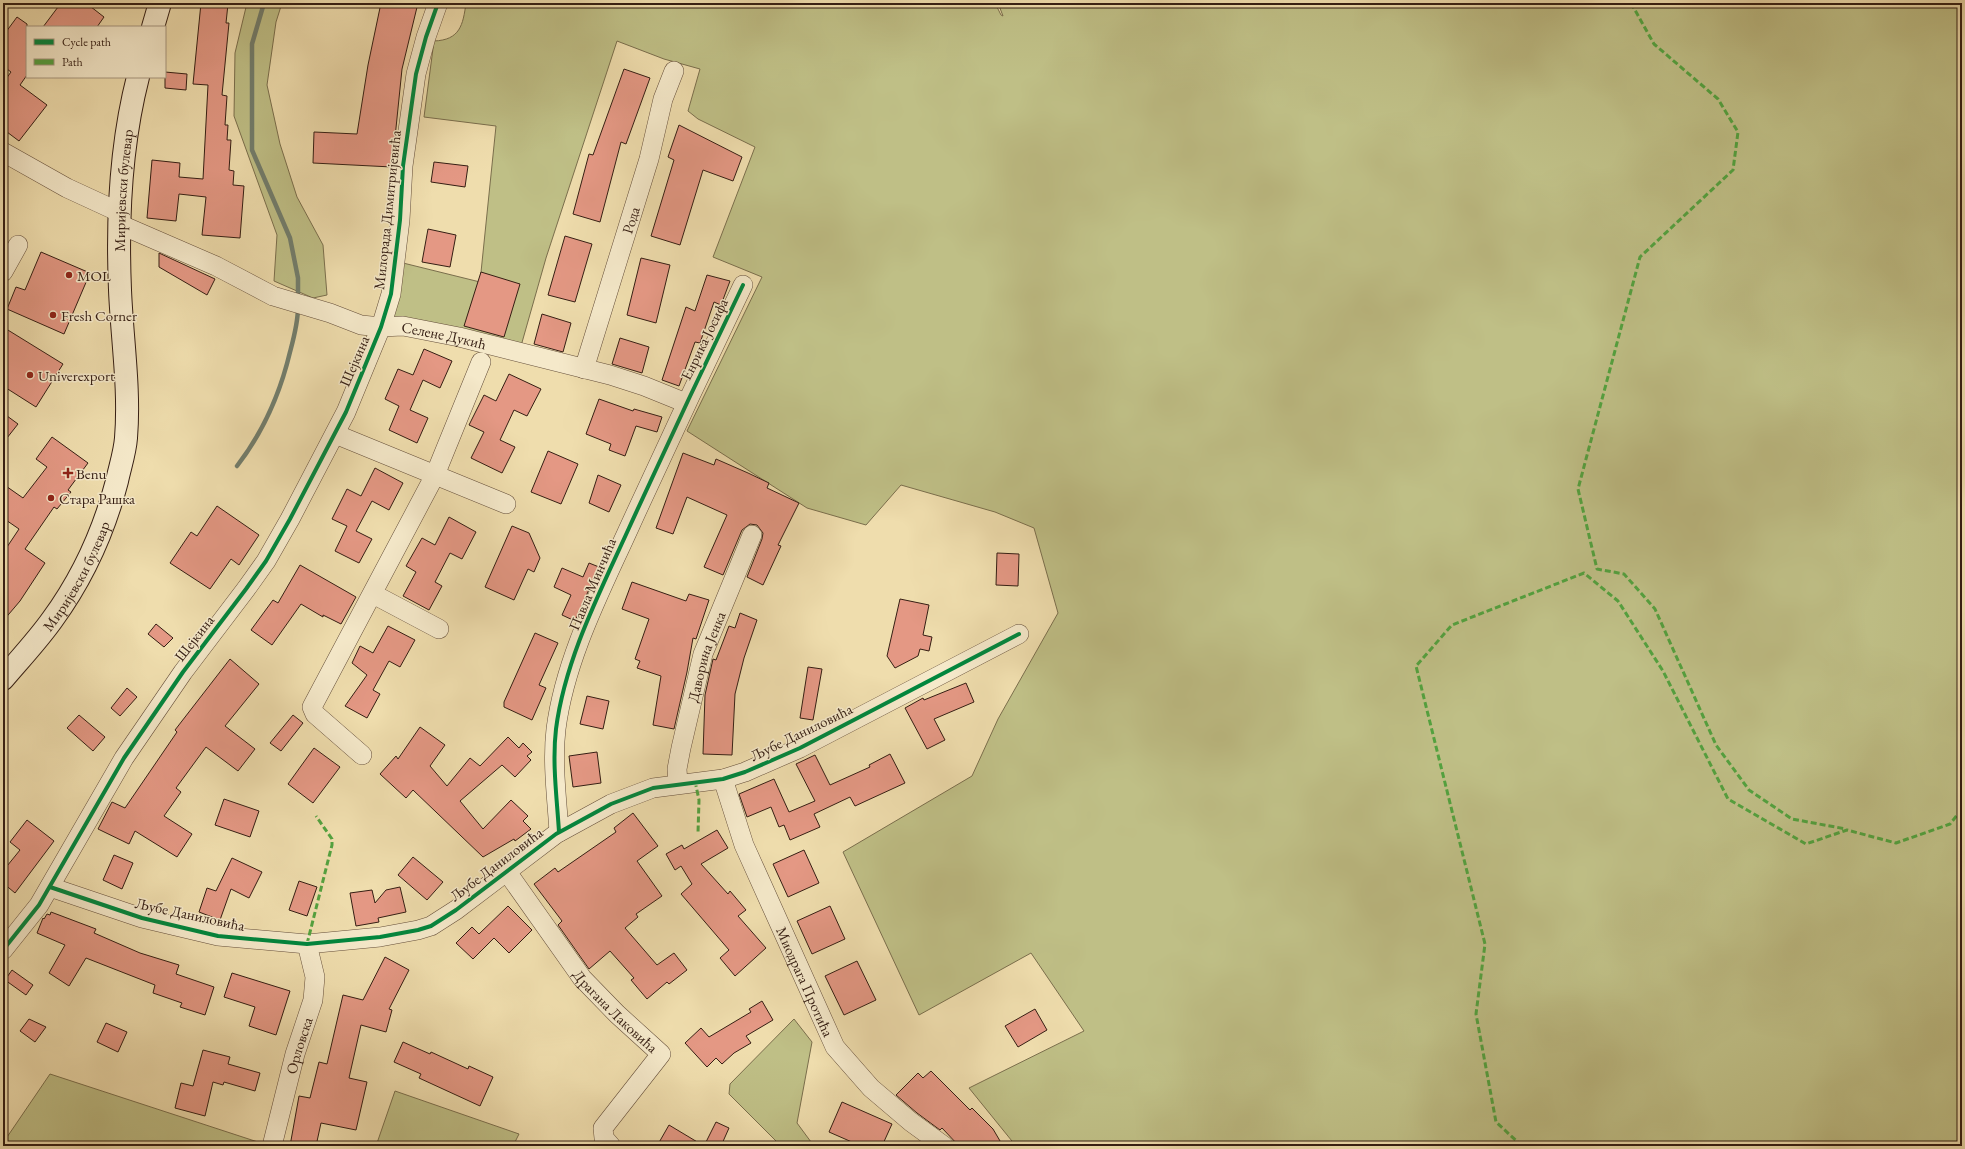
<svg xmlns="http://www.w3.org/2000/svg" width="1965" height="1149" font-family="'EB Garamond',serif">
<rect width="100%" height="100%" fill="#efddad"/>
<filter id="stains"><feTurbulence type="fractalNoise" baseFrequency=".005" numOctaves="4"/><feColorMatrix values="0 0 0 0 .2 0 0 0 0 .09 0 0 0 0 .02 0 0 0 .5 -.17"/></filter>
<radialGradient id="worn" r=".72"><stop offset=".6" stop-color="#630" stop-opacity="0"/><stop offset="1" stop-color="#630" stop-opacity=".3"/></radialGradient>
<path fill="#bfbf86" stroke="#7a6e4c" d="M247,3H282L276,22L267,85L280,144L297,197L323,245L327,295L313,298L274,281L277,235L234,116L235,53Z
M466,3H995L1001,15L1003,16L998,3H1962V1146H1016L969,1088L1084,1031L1031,953L919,1015L843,852L972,776L998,719L1058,613L1034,528L995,512L901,485L866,525L807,508L687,431L762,277L713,257L755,147L698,119L688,111L700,69L664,59L617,41L546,258L519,353L381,327L395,261L480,282L496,126L424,117L434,41C460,40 463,25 466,3Z
M794,1019L812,1042L797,1123L814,1146H781L729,1094L730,1084Z
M50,1074L270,1146H3V1143Z
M395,1091L519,1134L513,1146H376Z"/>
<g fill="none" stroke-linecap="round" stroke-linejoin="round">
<path stroke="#727d6c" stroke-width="4.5" d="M264,3L252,44V150L290,238L298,278V298
M237,466C264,431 280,394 290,352C294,337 298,323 298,307"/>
</g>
<path fill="#e49884" stroke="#351e13" d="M61,3H86L104,17L97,27H43Z
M201,3L228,4L226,23H229L222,95L227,96L225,125H228L227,140H231L229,170L234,171L233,185L244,186L240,238L202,235L206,197L179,194L176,221L147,218L152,160L180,163L179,177L203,179L208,85L193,84Z
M381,3H418L402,69L392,167L313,163L314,132L357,134L368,65Z
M17,17L27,24V75L20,85L47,105L19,141L3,129V83L11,72L3,66V36Z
M624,69L650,78L626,144L621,142L600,222L573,214L589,154L593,155Z
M165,72L187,74L186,90L165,88Z
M679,125L742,157L733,181L703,170L680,245L651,236L674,160L668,157Z
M434,162L468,166L465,187L431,182Z
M428,229L456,235L450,267L422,262Z
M565,236L592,244L575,302L548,295Z
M41,252L90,273L64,334L7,309L16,287L25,290Z
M159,253L215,279L207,295L159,267Z
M641,258L670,265L656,323L627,315Z
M481,272L520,284L504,337L464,326Z
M707,275L730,281L721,305L714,302L700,343L695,342L679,386L662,380L686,307L695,311Z
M542,314L571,323L563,352L534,344Z
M3,327L63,364L36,407L3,386Z
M620,338L649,347L642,373L612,364Z
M424,349L452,361L440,388L423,380L410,410L428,418L417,443L389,430L399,406L385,399L398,369L413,375Z
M509,374L541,389L527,416L514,410L500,440L515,447L502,473L471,458L484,432L469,425L484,395L496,401Z
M599,399L633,411L634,409L662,417L657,432L636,426L625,456L609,450L611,444L586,434Z
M3,413L18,424L3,443Z
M52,437L88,463L68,490L71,492L57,509L54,507L25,549L45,563L20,601L3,621V553L19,529L3,518V484L23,498L47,467L36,459Z
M548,451L578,464L561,504L531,492Z
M683,453L714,465L716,459L748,473L769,483L767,488L799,503L778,545L781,546L763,585L747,577L762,539L763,533L757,525L750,524L742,530L723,575L704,567L727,515L687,497L673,534L656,528Z
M375,468L403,483L389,510L372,501L356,531L372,539L359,563L335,551L347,526L332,519L347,489L361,496Z
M598,475L621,485L609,512L589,503Z
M217,506L259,535L239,565L231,559L210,589L170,563L191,532L197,536Z
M449,517L476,532L462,559L450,553L435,582L442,586L429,610L403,596L416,572L406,566L422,538L435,545Z
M512,526L529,533L540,558L534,572L528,569L514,600L485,587Z
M997,553L1019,554L1018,586L996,585Z
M589,563L599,567L575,621L562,615L571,595L554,587L562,568L583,577Z
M300,565L356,597L341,624L323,615V617L301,604L272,645L251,630L273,600L278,603Z
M632,582L686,601L689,594L709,600L696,639L693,638L687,672L674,729L653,725L661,676L637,668L640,661L635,659L649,619L622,609Z
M900,599L929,605L923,635L932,637L929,651L920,649L918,656L895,668L887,656Z
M740,613L757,620L744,658L735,694L732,755L703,754L705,695L713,659L716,660L729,626L735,628Z
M156,624L173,638L164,647L148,634Z
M388,626L415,640L400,667L389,661L373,690L380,694L367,718L345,706L367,675L352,663L360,646L373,653Z
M535,633L558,643L539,685L546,688L532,720L504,707V702Z
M230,659L259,684L225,726L255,749L238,771L206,747L176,788L181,792L164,816L192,834L177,857L135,831L129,844L98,829L112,802L125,808L177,732L175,730Z
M808,667L822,669L813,720L800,718Z
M966,683L974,702L934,719L945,740L927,749L905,708L923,698L924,700Z
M127,688L137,697L120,716L111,708Z
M587,696L609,701L603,729L580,724Z
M79,715L105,737L93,751L67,728Z
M293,715L303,723L281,751L270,743Z
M420,727L445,745L430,766L447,786L470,758L480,766L508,737L519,748L523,743L532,752L527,756L531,760L515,777L502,765L460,801L483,829L511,800L528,816L523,821L531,829L515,841L514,839L483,857L413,790L406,798L380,774L396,756L398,759Z
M314,748L340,767L313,803L288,784Z
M597,752L601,783L573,787L569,756Z
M890,754L905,783L855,806L850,797L814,814L820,827L790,840L784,825L779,827L771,807L747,817L739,794L774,779L789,812L815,801L796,764L815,755L830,785L870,767L869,765Z
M224,799L259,811L250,837L215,825Z
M633,813L658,846L637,861L662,896L636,914L638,917L625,928L657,965L674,953L687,970L669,984L667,982L647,999L631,980L634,978L610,951L589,969L558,925L562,921L534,884L555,868L558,872L616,832L614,828Z
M27,820L54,841L15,893L3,883V871L20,850L10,842Z
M717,830L728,848L701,864L728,894L730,891L746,910L738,916L766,948L735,976L720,958L729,950L681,894L692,884L681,866L675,870L666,854L682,845L684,849Z
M804,850L819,883L788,897L773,864Z
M114,855L133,863L122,889L103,880Z
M413,857L443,882L427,900L398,875Z
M232,858L262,872L249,898L231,889L220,920L199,912L207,888L216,891Z
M299,881L317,887L307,916L289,910Z
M400,887L406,912L378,918L379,922L356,926L350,893L372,890L375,903L386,890Z
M508,906L532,930L509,953L494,938L473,959L456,943L472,927L479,934Z
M830,906L845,939L812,954L797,921Z
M51,912L96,929L94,933L140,953L179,965L176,974L214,987L205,1015L180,1007L182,1003L153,993L155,985L86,958L69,986L49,973L65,945L37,933L43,918L44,919L47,914L50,915Z
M385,957L409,970L389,1009L392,1010L386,1032L361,1025L349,1078L367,1082L356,1130L321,1123L316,1146H290L299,1096L310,1098L319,1062L327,1064L343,995L363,1000Z
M857,961L876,1000L844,1015L825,976Z
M12,970L33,985L26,995L5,980Z
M232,973L290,991L276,1035L249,1026L255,1007L224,997Z
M762,1001L773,1020L746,1036L751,1043L734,1053L722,1064L716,1058L707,1067L685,1043L701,1028L709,1037L751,1012L749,1009Z
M1035,1009L1047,1030L1018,1047L1005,1026Z
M29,1019L46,1027L35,1042L20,1031Z
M106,1023L127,1032L118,1052L97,1042Z
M403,1042L430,1054L431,1052L468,1069L469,1066L493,1077L480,1106L419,1078L421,1074L394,1062Z
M203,1050L230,1057L228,1064L260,1073L255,1091L224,1082L223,1085L213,1082L205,1116L175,1108L181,1083L193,1086Z
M931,1071L970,1110L972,1108L993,1129L1003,1146H959L942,1128L940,1130L917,1113L896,1095L918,1073L923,1078Z
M842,1102L892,1124L882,1146H861L829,1132Z
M716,1122L729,1128L721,1146H704Z
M669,1125L704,1146H657Z"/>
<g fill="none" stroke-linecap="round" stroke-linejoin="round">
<g stroke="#644e3a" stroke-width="20">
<g id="street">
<path d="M3,152L67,188L119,212"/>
<path id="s1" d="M119,224L216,266L273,296L330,313L361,325L381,327L403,326L459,337L610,375L644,386L686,403"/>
<path d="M3,272L18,245"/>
<path id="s2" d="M584,369L649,159L663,99L674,71"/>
<path d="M335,434L506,504"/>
<path d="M373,594L439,629"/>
<path d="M362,755L315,714L312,707L435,475L481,362"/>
<path id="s3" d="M723,779L744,845L835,1047L871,1088L911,1122L944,1146"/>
<path id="s4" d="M678,784L677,769L681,748L703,654L752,535"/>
<path d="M559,832C557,799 552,763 556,729C565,659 600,592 629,528C666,447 704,366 743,285"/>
<path id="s5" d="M507,872L582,978L617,1014L661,1054L603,1128L604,1138L611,1146"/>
<path d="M50,887L142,918L218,936L307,944L380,937L418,930L431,926L456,910L556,834L611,804L653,788L723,779L745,772L800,748L1019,634"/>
<path d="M3,950L39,905L124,758L183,672L246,589L266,561L290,519L346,412L381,327L391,294L400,220L403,166L416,74L426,37L438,3"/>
<path id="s6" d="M272,1146L295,1054L313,1000L315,977L307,944"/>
</g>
</g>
<g stroke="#351e13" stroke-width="24">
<g id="secondary">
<path d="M153,27L160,3"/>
<path id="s7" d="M3,679C19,660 37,641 52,620C82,579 104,531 117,481C120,467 125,452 126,438C130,389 122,339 120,290C117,219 120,147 138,77"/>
</g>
</g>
<use href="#street" stroke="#f5e9ca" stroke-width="19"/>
<use href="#secondary" stroke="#f5e9ca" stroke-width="22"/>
<path stroke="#53a23f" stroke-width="3" stroke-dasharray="6 3" stroke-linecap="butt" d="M1631,3L1654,44L1718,99L1738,132L1733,170L1640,257L1578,489L1597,569L1624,574L1655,609L1716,745L1749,790L1792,819L1846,829
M695,781L699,800L698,833
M307,944L332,845V839L316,816
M1522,1146L1496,1122L1476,1014L1485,944L1416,666L1452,625L1584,573L1618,601L1663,671L1728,799L1806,844L1847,830L1896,843L1950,824L1962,809"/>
<g stroke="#f5e9ca" stroke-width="6">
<path id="cycleway" d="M559,832C557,799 552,763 556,729C565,659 600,592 629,528C666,447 704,366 743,285
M50,887L142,918L218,936L307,944L380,937L418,930L431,926L456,910L556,834L611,804L653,788L723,779L745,772L800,748L1019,634
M3,950L39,905L124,758L183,672L246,589L266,561L290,519L346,412L381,327L391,294L400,220L403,166L416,74L426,37L438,3"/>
</g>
<use href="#cycleway" stroke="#00873e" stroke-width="4"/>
</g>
<g fill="#8f2418" stroke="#f5e9ca" stroke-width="1.5">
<circle cx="69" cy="275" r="4"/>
<circle cx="53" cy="315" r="4"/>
<circle cx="30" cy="375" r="4"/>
<path d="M66 467h4v4h4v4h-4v4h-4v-4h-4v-4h4z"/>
<circle cx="51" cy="498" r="4"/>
</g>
<g text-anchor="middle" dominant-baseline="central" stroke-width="3" stroke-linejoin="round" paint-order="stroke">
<g font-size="15" fill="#351e13" stroke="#f5e9ca">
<text stroke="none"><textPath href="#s7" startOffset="523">Миријевски булевар</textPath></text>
<text transform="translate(387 210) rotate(-84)">Милорада Димитријевића</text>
<text stroke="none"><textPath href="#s2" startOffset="156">Рода</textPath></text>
<text stroke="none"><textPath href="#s1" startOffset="347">Селене Дукић</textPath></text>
<text transform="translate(704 339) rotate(-64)">Енрика Јосифа</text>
<text transform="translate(354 361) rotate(-67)">Шејкина</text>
<text stroke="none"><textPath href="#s7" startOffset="127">Миријевски булевар</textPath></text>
<text transform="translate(592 584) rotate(-67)">Павла Минчића</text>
<text transform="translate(194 638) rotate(-52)">Шејкина</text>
<text stroke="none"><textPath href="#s4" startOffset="131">Даворина Јенка</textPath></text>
<text transform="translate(801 732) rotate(-26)">Љубе Даниловића</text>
<text transform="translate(496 864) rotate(-37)">Љубе Даниловића</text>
<text transform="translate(190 914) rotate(12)">Љубе Даниловића</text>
<text stroke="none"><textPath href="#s3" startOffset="219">Миодрага Протића</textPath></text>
<text stroke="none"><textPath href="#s5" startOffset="177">Драгана Лаковића</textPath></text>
<text stroke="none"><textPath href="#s6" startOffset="104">Орловска</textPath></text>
</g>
<g font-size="15" fill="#351e13" stroke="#f5e9ca" text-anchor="start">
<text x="77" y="275">MOL</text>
<text x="61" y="315">Fresh Corner</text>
<text x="38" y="375">Univerexport</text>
<text x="76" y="473">Benu</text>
<text x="59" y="498">Стара Рашка</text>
</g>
</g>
<rect width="1965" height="1149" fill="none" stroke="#efddad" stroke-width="16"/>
<rect x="4" y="4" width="1957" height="1141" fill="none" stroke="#351e13" stroke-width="2"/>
<rect x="8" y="8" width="1949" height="1133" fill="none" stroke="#351e13"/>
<rect x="26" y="26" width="140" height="52" fill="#f5e9ca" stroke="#a89881"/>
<rect x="34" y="39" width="20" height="6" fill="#00873e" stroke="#a89881"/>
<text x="62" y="46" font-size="12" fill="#351e13">Cycle path</text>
<rect x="34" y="59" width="20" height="6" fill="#53a23f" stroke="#a89881"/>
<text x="62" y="66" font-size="12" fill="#351e13">Path</text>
<rect width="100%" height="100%" filter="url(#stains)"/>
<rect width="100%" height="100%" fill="url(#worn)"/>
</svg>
